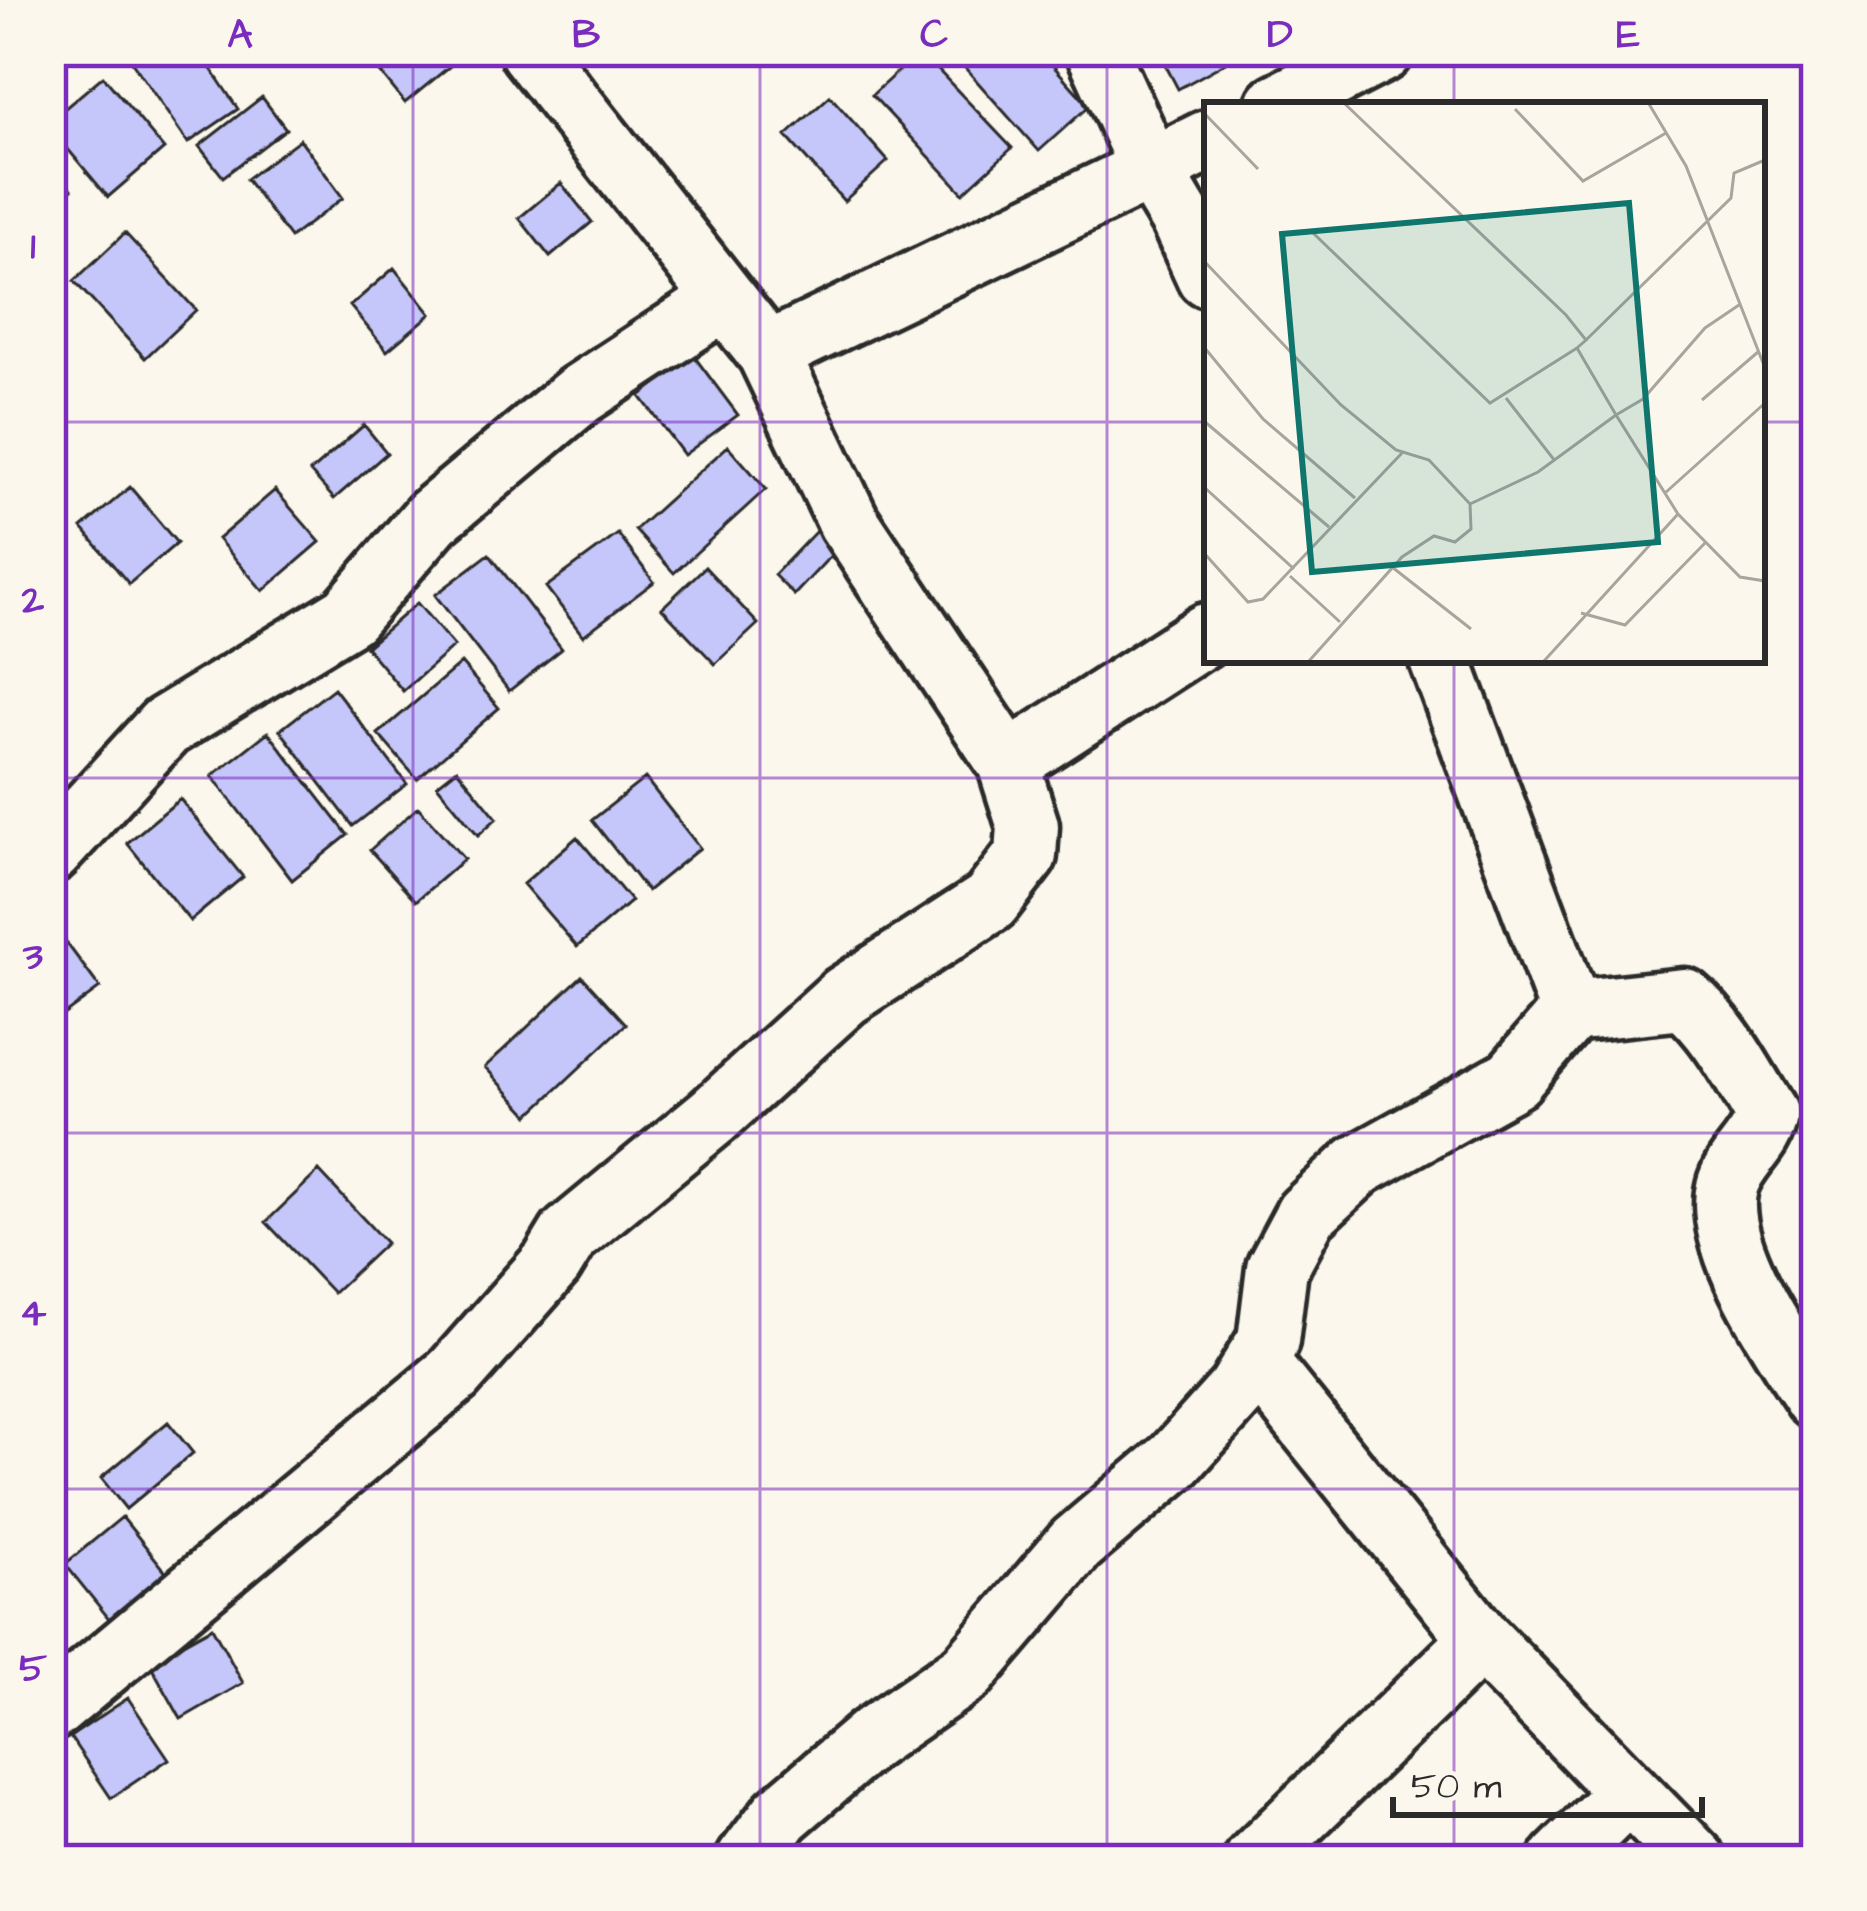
<svg xmlns="http://www.w3.org/2000/svg" width="1867" height="1911" font-family="'Architects Daughter',sans-serif">
<rect width="100%" height="100%" fill="#fbf7ec"/>
<filter id="ink" filterUnits="userSpaceOnUse"><feTurbulence type="fractalNoise" baseFrequency=".00833" numOctaves="2"/><feDisplacementMap in="SourceGraphic" scale="24" xChannelSelector="R" yChannelSelector="G"/><feConvolveMatrix kernelMatrix="1 2 1 2 8 2 1 2 1" color-interpolation-filters="sRGB"/></filter>
<g filter="url(#ink)">
<path fill="#c5c7fa" stroke="#2b2b2b" stroke-width="3" d="M136,51H199L238,109L188,143L128,56Z
M363,51H456L461,57L405,103Z
M920,51L1012,148L963,193L872,95Z
M950,51H1040L1089,106L1039,151Z
M1158,51H1218L1225,63L1178,89Z
M103,76L164,149L108,197L51,129V120Z
M830,96L888,161L844,201L786,136Z
M262,97L286,129L223,177L199,146Z
M300,139L343,198L290,238L246,179Z
M51,166L72,189L51,207Z
M561,183L592,222L550,257L519,218Z
M125,233L196,310L145,358L74,281Z
M394,268L431,314L387,351L350,306Z
M693,355L738,415L684,455L640,396Z
M364,425L387,453L334,499L310,472Z
M728,446L766,489L674,573L635,530Z
M130,487L177,543L129,584L82,528Z
M275,490L320,542L263,591L218,539Z
M818,529L838,548L794,595L774,575Z
M618,534L654,582L583,636L546,587Z
M489,554L562,649L509,691L435,595Z
M705,567L758,624L715,664L662,608Z
M417,603L454,646L403,691L366,647Z
M461,663L499,708L417,779L378,734Z
M334,688L407,784L353,826L280,730Z
M268,732L348,835L292,880L212,776Z
M457,769L497,818L478,835L437,785Z
M645,778L700,848L647,891L592,820Z
M180,799L243,877L190,921L127,843Z
M418,807L464,859L416,901L370,850Z
M577,837L631,901L577,947L523,884Z
M51,922L100,988L51,1024Z
M582,976L626,1024L529,1115L485,1067Z
M319,1171L386,1243L333,1293L266,1222Z
M168,1422L193,1453L126,1509L101,1478Z
M122,1517L167,1573L110,1620L65,1564Z
M212,1627L243,1683L181,1719L149,1662Z
M128,1698L169,1759L111,1798L70,1737Z"/>
<g fill="none" stroke-linecap="round" stroke-linejoin="round">
<g stroke="#2b2b2b" stroke-width="69">
<path id="minor" d="M530,51L725,299
M1277,105L1382,51
M1207,141L1151,169L1181,219L1207,276
M1008,763L1207,634
M51,852L165,727L349,615L432,518L579,395L725,299L768,353L1151,169L1097,51
M1571,1011L1684,999C1720,1029 1742,1074 1767,1114C1762,1143 1734,1159 1727,1187C1712,1247 1785,1350 1816,1398
M1256,1360L1481,1640L1695,1860
M51,1710L454,1374L552,1263L569,1235L713,1116L845,996L990,902L1026,855L1028,826L1008,763L849,523L768,353
M747,1860L781,1815L870,1739L967,1672L1076,1544L1175,1460L1238,1390L1268,1341L1277,1268L1306,1214L1359,1165L1513,1079L1571,1011L1440,660
M1255,1860L1481,1640
M1560,1860L1629,1792"/>
</g>
<use href="#minor" stroke="#fbf7ec" stroke-width="60"/>
</g>
</g>
<path fill="none" stroke="#7b2cbf" stroke-width="3" stroke-opacity="0.55" d="M413,51V1860M760,51V1860M1107,51V1860M1454,51V105M51,422H1207M1762,422H1816M1454,660V1860M51,778H1816M51,1133H1816M51,1489H1816"/>
<g transform="translate(1204 102)">
<rect width="561" height="561" fill="#fbf7ec"/>
<path fill="none" stroke="#a8a59f" stroke-width="3" d="M141,2L362,213L382,238L373,246L412,313L439,297L501,226L535,203M445,2L482,64L561,266M311,7L379,79L462,31M0,11L54,67M108,130L286,301L373,246M0,159L137,303L192,348L225,358L266,402L334,370L412,313L474,412L536,475L561,479M382,238L527,96L530,71L561,58M0,245L59,317L151,396M302,296L351,359M498,298L554,250M0,319L125,425M0,385L90,467M461,391L561,301M0,451L44,500L59,497L198,351M188,465L267,527M86,474L136,520M377,511L421,523L501,441M105,559L198,455L230,434L251,440L267,427L266,402M340,559L474,412"/>
<path fill="#0f766e" fill-opacity="0.15" stroke="#0f766e" stroke-width="6" d="M425,101L454,440L108,470L78,132Z"/>
<rect width="561" height="561" fill="none" stroke="#2b2b2b" stroke-width="6"/>
</g>
<rect width="1867" height="1911" fill="none" stroke="#fbf7ec" stroke-width="132"/>
<path d="M1393 1797v18h309v-18" fill="none" stroke="#2b2b2b" stroke-width="6"/>
<text x="1411" y="1797" font-size="36" fill="#2b2b2b" stroke="#fbf7ec" stroke-width="9" paint-order="stroke">50 m</text>
<rect x="66" y="66" width="1735" height="1779" fill="none" stroke="#7b2cbf" stroke-width="4.5"/>
<g font-size="39" text-anchor="middle" font-weight="bold" fill="#7b2cbf">
<text x="240" y="47">A</text>
<text x="586" y="47">B</text>
<text x="934" y="47">C</text>
<text x="1280" y="47">D</text>
<text x="1628" y="47">E</text>
<text x="33" y="258">1</text>
<text x="33" y="613">2</text>
<text x="33" y="969">3</text>
<text x="33" y="1325">4</text>
<text x="33" y="1681">5</text>
</g>
</svg>
